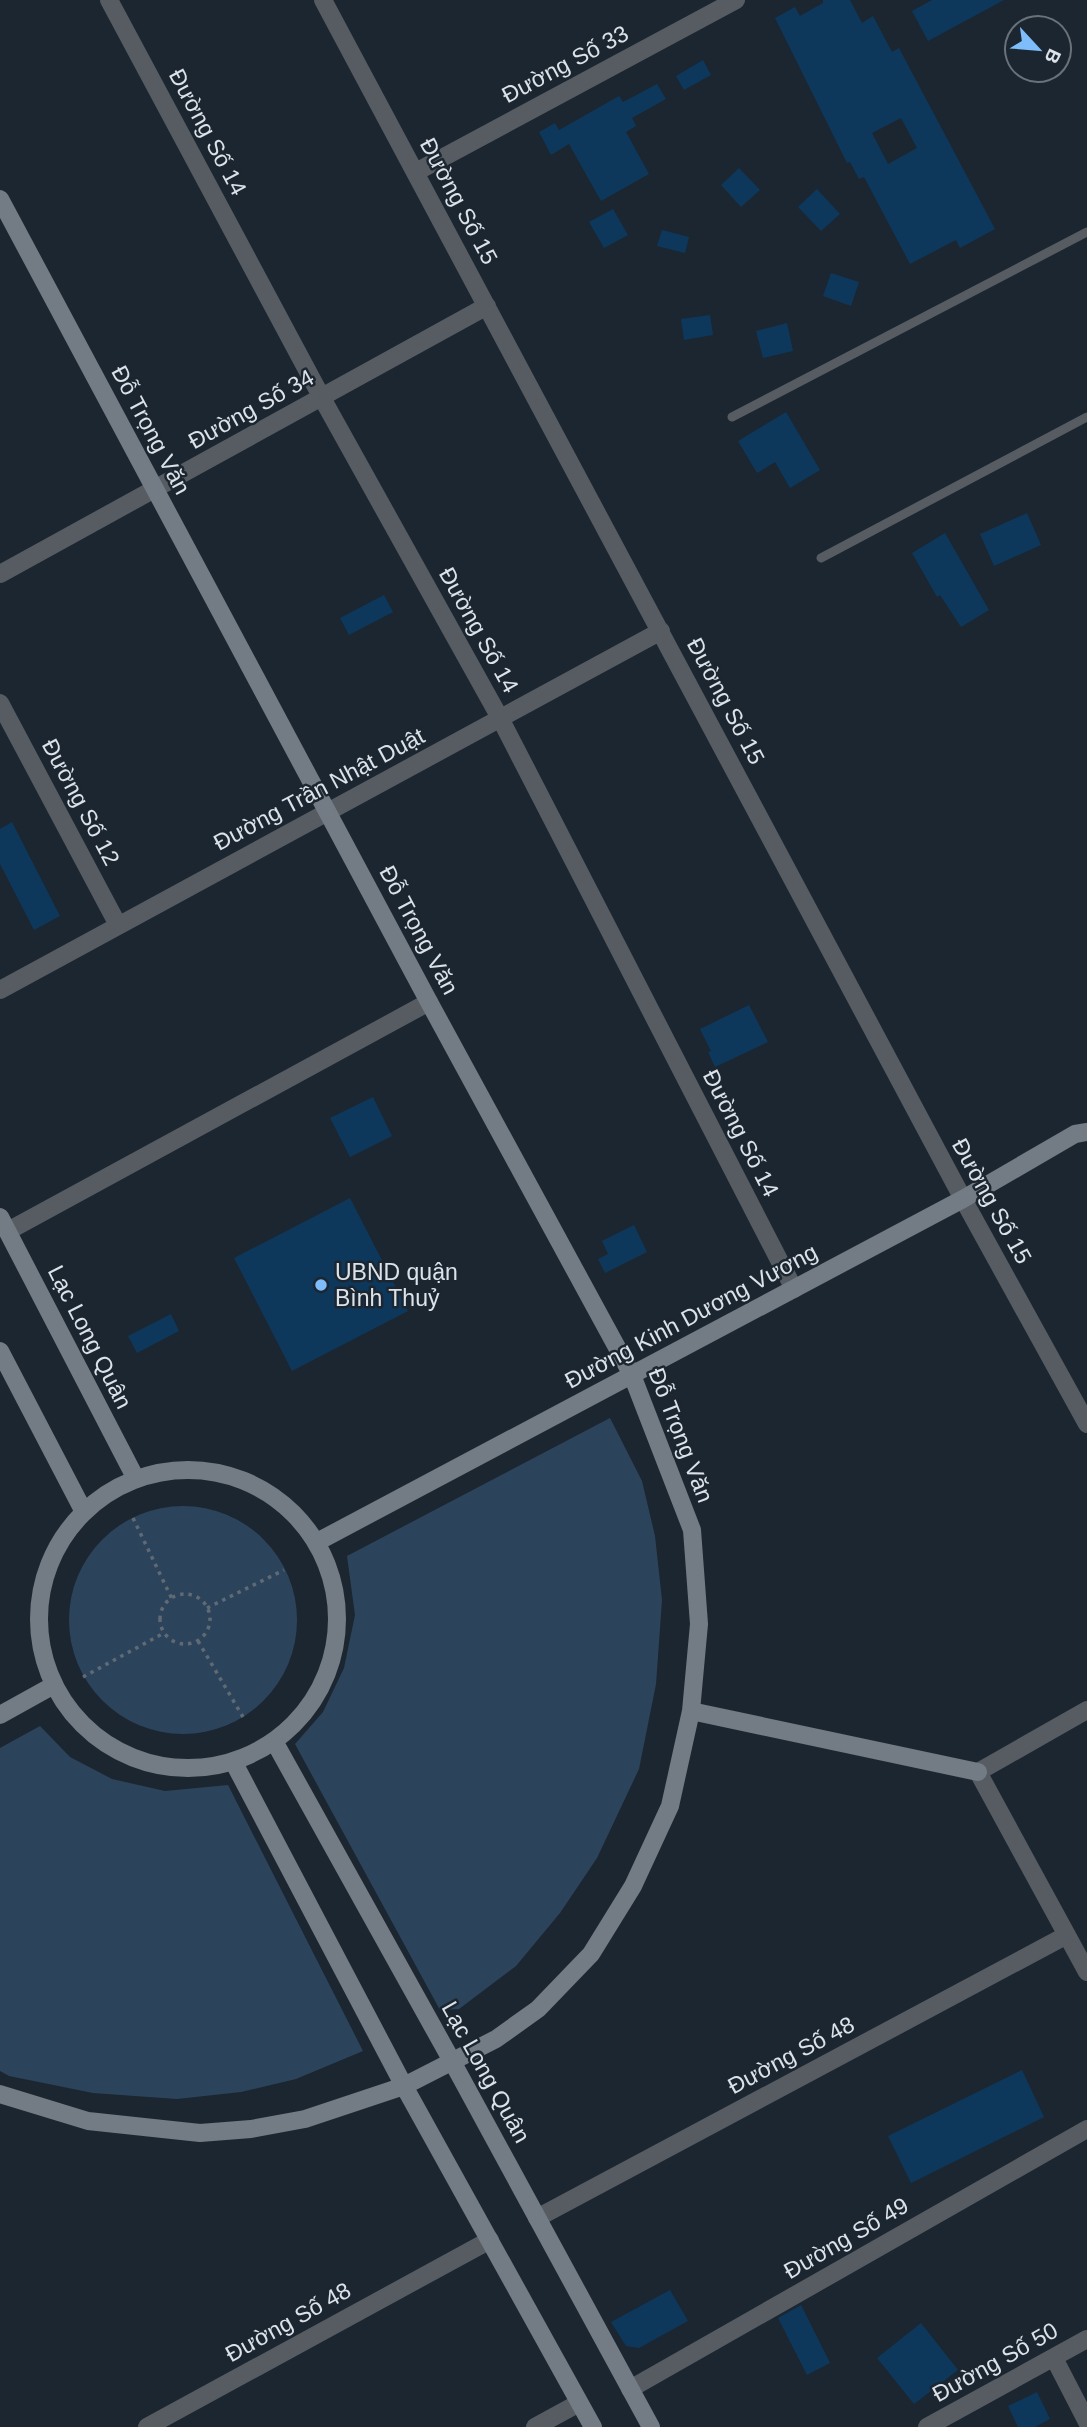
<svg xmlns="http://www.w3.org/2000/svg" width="1087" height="2427" font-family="Arial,sans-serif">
<rect width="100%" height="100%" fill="#1c2630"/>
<path fill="#2b445c" d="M610,1418L642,1481L655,1536L662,1600L656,1684L639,1769L597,1858L560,1913L516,1966L459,2009L440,2010L295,1744L323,1712L344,1668L355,1615L347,1556Z
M69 1620a114 114 0 1 1 228 0a114 114 0 1 1-228 0Z
M40,1726L70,1757L112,1779L165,1791L228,1785L363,2051L296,2079L241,2092L177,2099L93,2093L9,2076L0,2071V1748Z"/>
<path fill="#0d385b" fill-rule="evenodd" d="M823,0H850L862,23L873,16L892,52L899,48L995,229L960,248L956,240L910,264L864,177L859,179L850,162L847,163L775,18L795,7L800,16L823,3ZM901,118L917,148L888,164L872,133Z
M932,0H1004L928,41L912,11Z
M703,60L711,75L684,90L676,76Z
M657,84L666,99L632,118L636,126L626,132L649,174L601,201L569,144L551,155L539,132L555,123L559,130L619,96L623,102Z
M739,168L760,190L741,207L721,185Z
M817,189L840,214L821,231L798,207Z
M613,209L628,235L604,248L589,222Z
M662,230L689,237L685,253L657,246Z
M831,273L859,282L851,306L823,296Z
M710,315L713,335L684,340L681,319Z
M787,323L793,351L763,358L756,331Z
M786,412L820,470L790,488L775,462L757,473L738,441Z
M1027,513L1041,545L994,566L980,534Z
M945,533L989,610L961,627L940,595L937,597L912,553Z
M384,595L393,612L349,635L340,618Z
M12,822L60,916L34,930L0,864V829Z
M749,1005L768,1042L715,1067L708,1052L711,1051L700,1029Z
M373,1097L392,1136L350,1157L330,1118Z
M350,1198L408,1311L292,1371L234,1258Z
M634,1225L647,1252L605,1273L598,1259L608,1254L602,1241Z
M171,1314L179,1331L137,1353L128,1336Z
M1022,2070L1044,2117L911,2183L888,2136Z
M670,2290L688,2321L639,2348L626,2346L611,2322Z
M801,2305L830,2363L807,2375L778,2318Z
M921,2323L958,2370L914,2404L877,2358Z
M1037,2392L1050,2419L1035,2427H1018L1008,2406Z"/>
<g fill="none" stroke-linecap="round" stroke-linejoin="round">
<path stroke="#616a73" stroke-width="3.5" stroke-dasharray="3.5 5" stroke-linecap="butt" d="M133,1518L172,1599
M160 1619a25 25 0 1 1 50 0a25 25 0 1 1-50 0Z
M207,1608L284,1570
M198,1641L243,1717
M83,1677L164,1633"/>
<path stroke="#575c62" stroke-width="9" d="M732,417L1087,232
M821,558L1087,417"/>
<path stroke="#575c62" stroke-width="18" d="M109,0L322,398L500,718L794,1289
M323,0L963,1199L1087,1424
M416,172L736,0
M0,574L487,306
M0,703L118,925
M0,990L661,631
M8,1231L429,1002
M1087,1710L978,1772L1087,1972
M537,2218L1067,1935
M1054,2358L1087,2422
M630,2389L1087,2129
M147,2427L490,2240
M535,2427L579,2403
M927,2427L1087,2339"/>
<path stroke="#737b84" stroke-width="18" d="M0,199L429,1002L632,1375L692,1530L699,1624L691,1711L670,1806L633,1886L591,1954L538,2009L496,2039L404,2086L305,2119L251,2129L200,2133L88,2121L0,2094
M0,1217L136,1479
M0,1351L84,1512
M39 1619a149 149 0 1 1 298 0a149 149 0 1 1-298 0Z
M317,1542L963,1199L1075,1134L1087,1132
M691,1711L978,1772
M0,1715L54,1685
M274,1741L453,2063L651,2427
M234,1763L404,2086L593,2427"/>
</g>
<circle fill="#7ebdf9" stroke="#1c2630" stroke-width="2.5" cx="321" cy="1285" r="7"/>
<g text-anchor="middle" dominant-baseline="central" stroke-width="5" stroke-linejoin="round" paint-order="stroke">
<g font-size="23" fill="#dce2e9" stroke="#1c2630">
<text transform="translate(565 64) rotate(-28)">Đường Số 33</text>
<text transform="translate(208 132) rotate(62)">Đường Số 14</text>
<text transform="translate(459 201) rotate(62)">Đường Số 15</text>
<text transform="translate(251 409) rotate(-29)">Đường Số 34</text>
<text transform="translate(151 430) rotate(62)">Đỗ Trọng Văn</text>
<text transform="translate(479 630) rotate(61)">Đường Số 14</text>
<text transform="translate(726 701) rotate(62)">Đường Số 15</text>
<text transform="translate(319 789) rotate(-28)">Đường Trần Nhật Duật</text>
<text transform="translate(81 802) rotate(62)">Đường Số 12</text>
<text transform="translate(419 930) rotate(62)">Đỗ Trọng Văn</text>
<text transform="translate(741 1133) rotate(63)">Đường Số 14</text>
<text transform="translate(992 1201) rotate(61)">Đường Số 15</text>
<text transform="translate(691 1316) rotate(-28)">Đường Kinh Dương Vương</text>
<text transform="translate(90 1337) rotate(63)">Lạc Long Quân</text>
<text transform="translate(681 1435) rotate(69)">Đỗ Trọng Văn</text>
<text transform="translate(791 2055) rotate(-28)">Đường Số 48</text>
<text transform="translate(486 2072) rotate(61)">Lạc Long Quân</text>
<text transform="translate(846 2238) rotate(-30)">Đường Số 49</text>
<text transform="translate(288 2322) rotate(-29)">Đường Số 48</text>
<text transform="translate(995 2362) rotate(-29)">Đường Số 50</text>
</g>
<g font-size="23" fill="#dce2e9" stroke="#1c2630" text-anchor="start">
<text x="335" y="1272">UBND quận<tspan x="335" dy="26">Bình Thuỷ</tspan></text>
</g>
</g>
<g transform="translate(1038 49) rotate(116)"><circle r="33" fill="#1c2630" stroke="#69717a" stroke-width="2"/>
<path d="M0-5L12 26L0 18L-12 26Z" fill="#7ebdf9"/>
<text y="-10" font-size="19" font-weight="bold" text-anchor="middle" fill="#dce2e9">B</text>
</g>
</svg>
